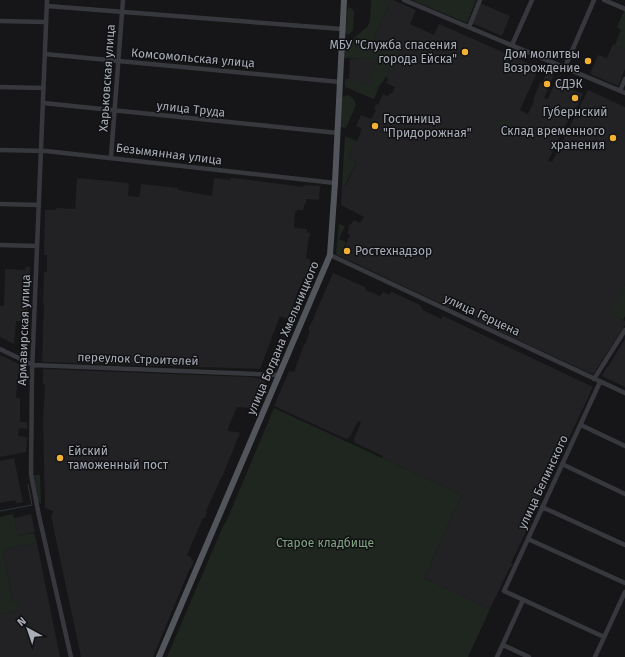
<svg xmlns="http://www.w3.org/2000/svg" width="625" height="657" font-family="'Fira Sans',sans-serif">
<rect width="100%" height="100%" fill="#161618"/>
<path fill="#222225" d="M391,0H393L416,10L410,24L434,35L439,24L539,68L520,110L528,114L534,101L533,100L540,83H542L547,72L554,75L544,98L548,99L557,78L567,83L566,87L583,94L576,109L574,108L548,161L552,162L588,90L625,107V284L611,314L625,321V325L594,373L592,374L473,319L474,316L451,306L450,308L340,256L350,235L347,233L349,229L348,228L350,224H351L354,220L360,223L364,217L341,205L342,184L346,186L356,162L348,158L355,142L357,141L362,129L356,126L361,115L371,119L376,110L374,109L376,104L378,105L383,94L388,96L390,93L392,94L395,87L386,83L388,78L385,77L388,71L391,72L399,54L374,38Z
M480,3L510,16L502,36L472,23Z
M613,44L625,49V69L618,86L590,74L598,55L607,58Z
M359,58L377,59L373,71L369,80L374,87H378L380,85L378,90L359,81H345V79H349L350,59Z
M77,178L129,183L128,196L139,197L141,184L178,188V190L212,196L214,178L230,180L231,178H234L303,187L304,185L320,186L319,200L306,199V203L304,206L303,210H298L295,212L294,226L295,228L307,229V232L310,233V236H309L306,258L310,259V265L317,267L311,281L303,278L288,319L280,316L260,369L42,362L44,303H43L44,272H47V255H44L45,210H56V208L75,209Z
M26,267H30L27,321H16L14,344L0,337V306H4L5,269L25,270Z
M333,273L365,287L366,290L380,296L383,292L389,295L391,292H392L420,305L423,310L441,319L443,316L593,387L537,506L534,507L526,523L529,525L511,563L513,564L511,567H510L490,609L424,578L462,495L382,458L383,456L355,443L354,439L361,422L358,421L350,437L346,439L274,406L289,371L294,372L304,344L306,343L307,339L310,330L308,329L311,323L312,322L315,315V314Z
M625,339V387L602,376L607,367H608Z
M0,355L21,365L20,374H18L16,398H20V422H27V429L19,428L18,436L27,437L26,452L0,457Z
M43,369L250,377L262,379L266,383L260,398L255,396L251,408L237,407L228,428V431L237,432L240,433L222,477L221,478L206,511L207,512L205,518H203L187,555L192,558L191,560L194,561L191,568H190L153,657H81L51,516L53,511L45,508L43,421L45,385L43,384Z
M14,458L23,502L16,503L15,500L0,503V461Z
M31,514L35,532L18,536L14,518Z
M37,543L60,657H0V614L20,610L13,603L3,552L18,546Z"/>
<path fill="#1e261f" d="M371,0H391L374,38L399,49L397,53L399,54L391,73L388,71C385,78 383,86 374,88L378,90L374,99L345,87V81H359L371,86L369,84V80L373,71L377,59L344,58V49L347,44L368,26L370,20Z
M412,0H476L467,23Z
M349,7L351,8L354,11L353,30L350,34L347,35L345,33L347,10Z
M624,11H625V49L615,45L621,30L617,27Z
M347,95C352,96 355,100 356,105L346,128L340,127L341,99L342,97Z
M501,118L514,124L509,133L497,128Z
M345,136L357,141L355,143L348,158L356,162L345,186L342,184Z
M339,224L345,226L339,239L346,242L340,256L337,255L336,253Z
M625,284V316L623,320L610,314Z
M274,408L462,495L424,578L490,609L468,657H167L223,526L226,522Z
M34,475H40L41,504L39,502L38,500Z
M13,514L18,536L34,533L37,543L18,546L3,552L13,603L18,602L20,610L0,614V517Z"/>
<g fill="none" stroke-linecap="round" stroke-linejoin="round">
<path stroke="#2c353c" stroke-width="1" d="M0,511L32,505L28,484"/>
<path stroke="#37383d" stroke-width="4.5" d="M47,0L32,372L31,474L39,516L71,657
M404,0L625,93
M604,0L625,9
M47,6L342,29
M0,21L46,22
M469,27L480,0
M512,45L532,0
M45,54L340,82
M565,67L594,0
M0,87L43,88
M620,91L625,79
M43,103L338,133
M0,150L46,151L335,183
M111,157L123,0
M0,204L39,205
M0,245L37,246
M330,255L625,393
M0,349L33,365L279,375
M594,379L625,330
M600,382L504,591L604,637
M581,425L625,446
M562,464L625,494
M542,507L625,545
M528,539L625,583
M503,645L529,657
M497,657L523,600
M595,657L625,592"/>
<path stroke="#53555c" stroke-width="6" d="M159,657L330,255L335,183L344,0"/>
</g>
<g fill="#f2b134" stroke="#111113" stroke-width="1.5">
<circle cx="465" cy="52" r="4"/>
<circle cx="588" cy="61" r="4"/>
<circle cx="547" cy="84" r="4"/>
<circle cx="575" cy="98" r="4"/>
<circle cx="375" cy="126" r="4"/>
<circle cx="613" cy="138" r="4"/>
<circle cx="347" cy="251" r="4"/>
<circle cx="60" cy="458" r="4"/>
</g>
<g text-anchor="middle" dominant-baseline="central" stroke-width="3" stroke-linejoin="round" paint-order="stroke">
<g font-size="12" fill="#a8adb8" stroke="#111113" text-anchor="start">
<text x="457" y="45" text-anchor="end">МБУ "Служба спасения<tspan x="457" dy="14">города Ейска"</tspan></text>
<text x="580" y="54" text-anchor="end">Дом молитвы<tspan x="580" dy="14">Возрождение</tspan></text>
<text x="555" y="84">СДЭК</text>
<text x="575" y="112" text-anchor="middle">Губернский</text>
<text x="383" y="119">Гостиница<tspan x="383" dy="14">"Придорожная"</tspan></text>
<text x="605" y="131" text-anchor="end">Склад временного<tspan x="605" dy="14">хранения</tspan></text>
<text x="355" y="251">Ростехнадзор</text>
<text x="68" y="451">Ейский<tspan x="68" dy="14">таможенный пост</tspan></text>
</g>
<g font-size="12" fill="#a8adb8" stroke="#111113">
<text transform="translate(193 58) rotate(5)">Комсомольская улица</text>
<text transform="translate(107 78) rotate(-86)">Харьковская улица</text>
<text transform="translate(191 109) rotate(6)">улица Труда</text>
<text transform="translate(169 154) rotate(7)">Безымянная улица</text>
<text transform="translate(482 315) rotate(25)">улица Герцена</text>
<text transform="translate(24 330) rotate(-88)">Армавирская улица</text>
<text transform="translate(283 338) rotate(-67)">улица Богдана Хмельницкого</text>
<text transform="translate(138 359) rotate(2)">переулок Строителей</text>
<text transform="translate(543 482) rotate(-65)">улица Белинского</text>
</g>
<g font-size="12" fill="#7fa381" stroke="#111113">
<text x="325" y="543">Старое кладбище</text>
</g>
</g>
<g transform="translate(28 629) rotate(320)" stroke="#111113" stroke-width="3" paint-order="stroke">
<path d="M0-3L7 15L0 10L-7 15Z" fill="#a8adb8"/>
<text y="-6" font-size="11" font-weight="bold" text-anchor="middle" fill="#a8adb8">N</text>
</g>
</svg>
